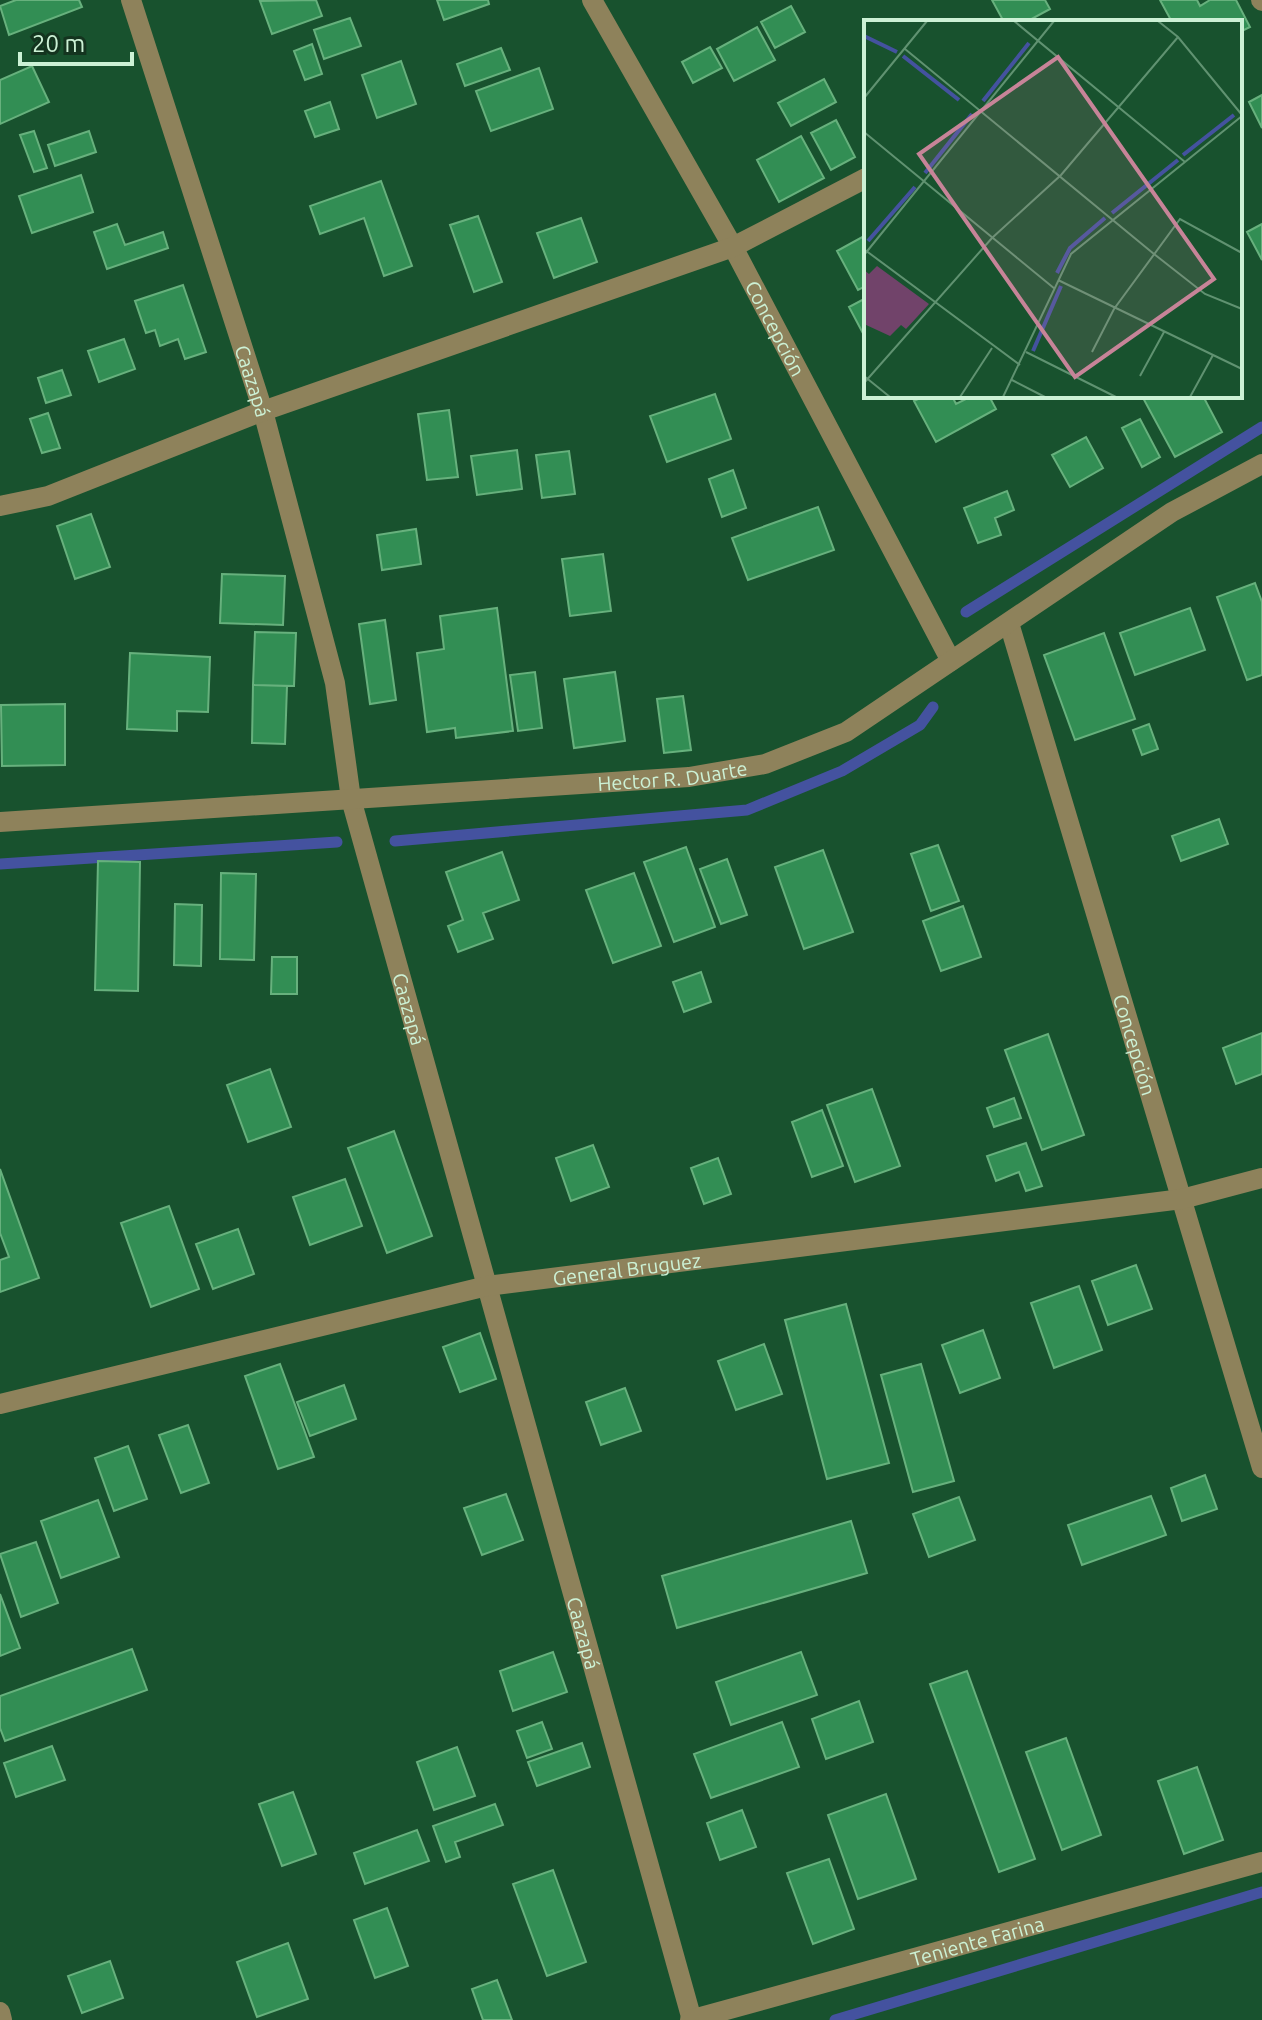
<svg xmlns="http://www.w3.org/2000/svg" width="1262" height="2020" font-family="Ubuntu,sans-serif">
<rect width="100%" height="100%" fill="#18522e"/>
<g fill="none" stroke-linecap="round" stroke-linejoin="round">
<path stroke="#44529f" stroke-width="11" d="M966,612L1262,427
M395,841L747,810L842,771L920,725L933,707
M0,864L337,842
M835,2020L1262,1892"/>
</g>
<path fill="#328e54" stroke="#67b17d" stroke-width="2" d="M16,0H79L82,7L9,35L0,6Z
M316,0L322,16L272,34L260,1Z
M437,0H488L489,4L444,20Z
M992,0H1045L1050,9L1026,22H1004Z
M1160,0H1197L1200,6L1210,0H1236L1250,27L1240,32V22H1172Z
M791,6L805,32L775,48L761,22Z
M350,18L361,46L324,59L314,30Z
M757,27L775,60L734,81L717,49Z
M312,44L322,74L305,80L294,51Z
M710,47L722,68L693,83L682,62Z
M501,48L510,70L465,86L457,64Z
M401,61L416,104L377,118L362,75Z
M32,66L49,102L0,124V80Z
M539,68L553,109L491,131L476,91Z
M824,79L836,102L791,126L778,103Z
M1262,95V128L1249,102Z
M330,102L339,129L315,137L305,111Z
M836,120L855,157L831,170L811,133Z
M34,131L47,168L34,172L20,135Z
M89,131L96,152L55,166L48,145Z
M801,136L824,178L779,202L757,160Z
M81,175L93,212L32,233L19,196Z
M381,181L412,266L384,276L364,218L320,234L310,206Z
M478,216L502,282L474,292L450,225Z
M581,218L597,262L554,278L537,233Z
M117,224L125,245L163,232L168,248L107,269L94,232Z
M1262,224V260L1247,232Z
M866,235V286L858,290L837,251Z
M183,285L206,352L185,359L178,339L160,346L155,330L146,333L135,301Z
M866,298V339L849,307Z
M124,339L135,369L99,382L88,351Z
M62,370L71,395L46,403L38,378Z
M715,394L731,439L667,462L650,416Z
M924,396H952L956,404L972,396H989L996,409L936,442L914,401Z
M1142,396H1203L1222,432L1175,457Z
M449,410L458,477L427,480L418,414Z
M48,413L60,448L42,453L30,419Z
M1140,419L1160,457L1142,467L1122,428Z
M1086,437L1103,468L1070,487L1052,455Z
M517,450L522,489L477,495L471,456Z
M569,451L575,494L542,498L536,455Z
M733,470L746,508L722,517L709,479Z
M1007,491L1014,510L995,518L1001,535L978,543L964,508Z
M818,507L834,550L748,580L732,538Z
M91,514L110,567L75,579L57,526Z
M416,529L421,564L382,570L377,535Z
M603,554L611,611L570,616L562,559Z
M222,574L285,576L283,625L220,623Z
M1255,583L1262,602V675L1247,680L1217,597Z
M497,608L513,731L456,738L455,728L427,732L417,653L444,649L440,616Z
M1190,608L1205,650L1135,675L1120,633Z
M385,620L396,700L370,704L359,624Z
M255,632L296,633L294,686L253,685Z
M1104,633L1135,719L1075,740L1044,655Z
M130,653L210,657L208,712L177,711V731L127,729Z
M535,672L542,728L518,731L510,675Z
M615,672L625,741L574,748L564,679Z
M253,685L287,686L285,744L252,743Z
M683,696L691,750L664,753L657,699Z
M65,704V765L2,766L1,705Z
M1149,724L1158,749L1142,755L1133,730Z
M1219,819L1228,844L1181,861L1172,836Z
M938,845L959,901L931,911L911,854Z
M686,847L715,927L674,942L644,862Z
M823,850L853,932L804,949L775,867Z
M502,852L519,900L483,913L493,939L458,952L448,926L463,920L446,872Z
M727,859L747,915L721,924L700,869Z
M98,861L140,862L138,991L95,990Z
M221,873L256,874L254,960L220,959Z
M634,873L661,946L613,963L586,890Z
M175,904L202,905L201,966L174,965Z
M963,906L981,957L941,971L923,921Z
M272,957H297V994H271Z
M701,972L711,1002L684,1012L673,982Z
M1262,1033V1074L1236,1084L1223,1048Z
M1048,1034L1084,1135L1042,1150L1005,1050Z
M270,1069L291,1127L248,1142L227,1085Z
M872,1089L900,1166L855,1182L827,1105Z
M1014,1098L1021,1118L994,1127L987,1108Z
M822,1110L843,1166L812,1177L792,1122Z
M394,1131L432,1236L387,1253L348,1148Z
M1026,1143L1042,1186L1026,1191L1019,1172L996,1181L987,1156Z
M593,1145L609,1187L571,1201L556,1158Z
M718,1158L731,1194L704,1204L691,1168Z
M0,1169L39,1278L0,1292V1260L9,1257L0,1233Z
M345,1179L362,1226L310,1245L293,1197Z
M169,1206L199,1289L151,1307L121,1223Z
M238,1229L254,1274L213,1289L196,1244Z
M1136,1265L1152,1309L1108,1325L1092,1281Z
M1079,1286L1102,1350L1054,1368L1031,1303Z
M846,1304L889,1463L827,1479L785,1320Z
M983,1330L1000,1378L960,1393L942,1345Z
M480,1333L496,1379L460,1392L443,1347Z
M764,1344L782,1394L736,1410L718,1361Z
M280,1364L314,1457L278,1469L245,1376Z
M921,1364L954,1481L913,1492L881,1375Z
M344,1385L356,1419L310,1436L297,1402Z
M625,1388L641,1431L601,1445L586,1402Z
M188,1425L209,1483L181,1493L159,1435Z
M128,1446L147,1499L114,1511L95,1458Z
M1205,1475L1217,1509L1182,1521L1171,1488Z
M506,1494L523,1540L482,1555L464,1508Z
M1151,1496L1166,1535L1082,1565L1068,1525Z
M959,1497L975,1540L929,1557L913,1514Z
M98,1500L119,1557L61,1578L41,1521Z
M851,1521L867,1573L677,1628L662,1576Z
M36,1542L58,1603L21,1617L0,1554Z
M0,1594L20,1648L0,1656Z
M132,1649L147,1690L5,1741L0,1728V1696Z
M553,1652L567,1692L513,1711L500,1671Z
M801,1652L817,1695L731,1725L716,1682Z
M967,1671L1035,1859L999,1872L930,1684Z
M859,1701L873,1742L826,1759L812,1719Z
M542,1722L552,1749L527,1758L517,1731Z
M782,1722L799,1767L711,1798L694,1754Z
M1066,1738L1101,1835L1062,1850L1026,1752Z
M582,1743L590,1767L537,1786L528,1762Z
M52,1746L65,1780L16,1797L4,1763Z
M457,1747L475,1796L434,1810L417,1762Z
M1197,1767L1223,1840L1184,1854L1158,1781Z
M293,1792L316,1854L282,1866L259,1804Z
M886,1794L916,1879L858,1899L828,1815Z
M495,1804L503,1825L455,1842L460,1857L446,1862L433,1826Z
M742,1810L756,1847L720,1860L707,1823Z
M417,1830L429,1861L365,1884L354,1853Z
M829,1859L854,1929L813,1944L787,1873Z
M553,1870L586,1962L547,1976L513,1884Z
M387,1908L408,1966L375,1978L354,1920Z
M288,1943L308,1999L257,2017L237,1962Z
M110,1961L123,1998L82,2013L68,1976Z
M497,1980L512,2020H483L472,1989Z"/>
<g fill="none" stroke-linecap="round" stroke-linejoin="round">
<g stroke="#8e825b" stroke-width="20">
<path id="s1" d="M131,0L263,411L335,683L351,799L692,2020"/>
<path id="s2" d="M592,0L733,247L951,661"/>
<path d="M1261,0L1262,1"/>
<path d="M0,506L48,496L263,411L733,247L866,178"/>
<path id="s3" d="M1009,623L1262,1468"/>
<path id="s4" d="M0,822L689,777L765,764L846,732L1172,512L1262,464"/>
<path id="s5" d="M0,1404L487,1286L1182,1199L1262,1178"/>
<path d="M0,2012L2,2020"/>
<path id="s6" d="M690,2020L1262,1862"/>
</g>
</g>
<g text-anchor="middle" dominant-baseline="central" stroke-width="6" stroke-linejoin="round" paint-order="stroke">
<g font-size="20" fill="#ccf1d5" stroke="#14341f">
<text stroke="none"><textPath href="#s2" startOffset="376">Concepción</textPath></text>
<text stroke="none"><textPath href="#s1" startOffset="400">Caazapá</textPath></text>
<text stroke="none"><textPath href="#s4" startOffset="674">Hector R. Duarte</textPath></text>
<text stroke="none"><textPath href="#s1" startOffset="1048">Caazapá</textPath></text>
<text stroke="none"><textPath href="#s3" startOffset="440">Concepción</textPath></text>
<text stroke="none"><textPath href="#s5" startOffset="642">General Bruguez</textPath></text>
<text stroke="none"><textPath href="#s1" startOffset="1696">Caazapá</textPath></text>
<text stroke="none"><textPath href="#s6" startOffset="298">Teniente Farina</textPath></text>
</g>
</g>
<g transform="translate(864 20)">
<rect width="378" height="378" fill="#18522e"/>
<path d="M13,246L65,284L42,309L37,305L26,316L0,304V250L5,254Z" fill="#71436a"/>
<path fill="none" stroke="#44529f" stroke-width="4" d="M0,16L33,32M39,36L95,80M119,81L165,23M319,135L370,95M61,153L108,94M248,193L314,140M4,221L51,167M193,253L206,228L241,198M169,331L197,266"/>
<path fill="none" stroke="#609271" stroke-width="2" d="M150,1L321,142M294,1L314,17L378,95M41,29L290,234L341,274L378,289M0,78L63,1M0,112L191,269M1,230L156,345M0,235L190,1M194,260L378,349M162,332L252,377M228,332L250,289L316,199L378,233M0,356L26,377M276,356L300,312M148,360L181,377M0,363L128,218L197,155L314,17M96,377L128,328M139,377L207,234L378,96M326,377L349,335"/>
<path fill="#c78498" fill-opacity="0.15" stroke="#c78498" stroke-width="4" d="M194,37L350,259L211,357L55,134Z"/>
<rect width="378" height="378" fill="none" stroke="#ccf1d5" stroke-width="4"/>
</g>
<path d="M20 52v12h112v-12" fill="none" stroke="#ccf1d5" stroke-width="4"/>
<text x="32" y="52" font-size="24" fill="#ccf1d5" stroke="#14341f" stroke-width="6" paint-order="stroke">20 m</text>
</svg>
